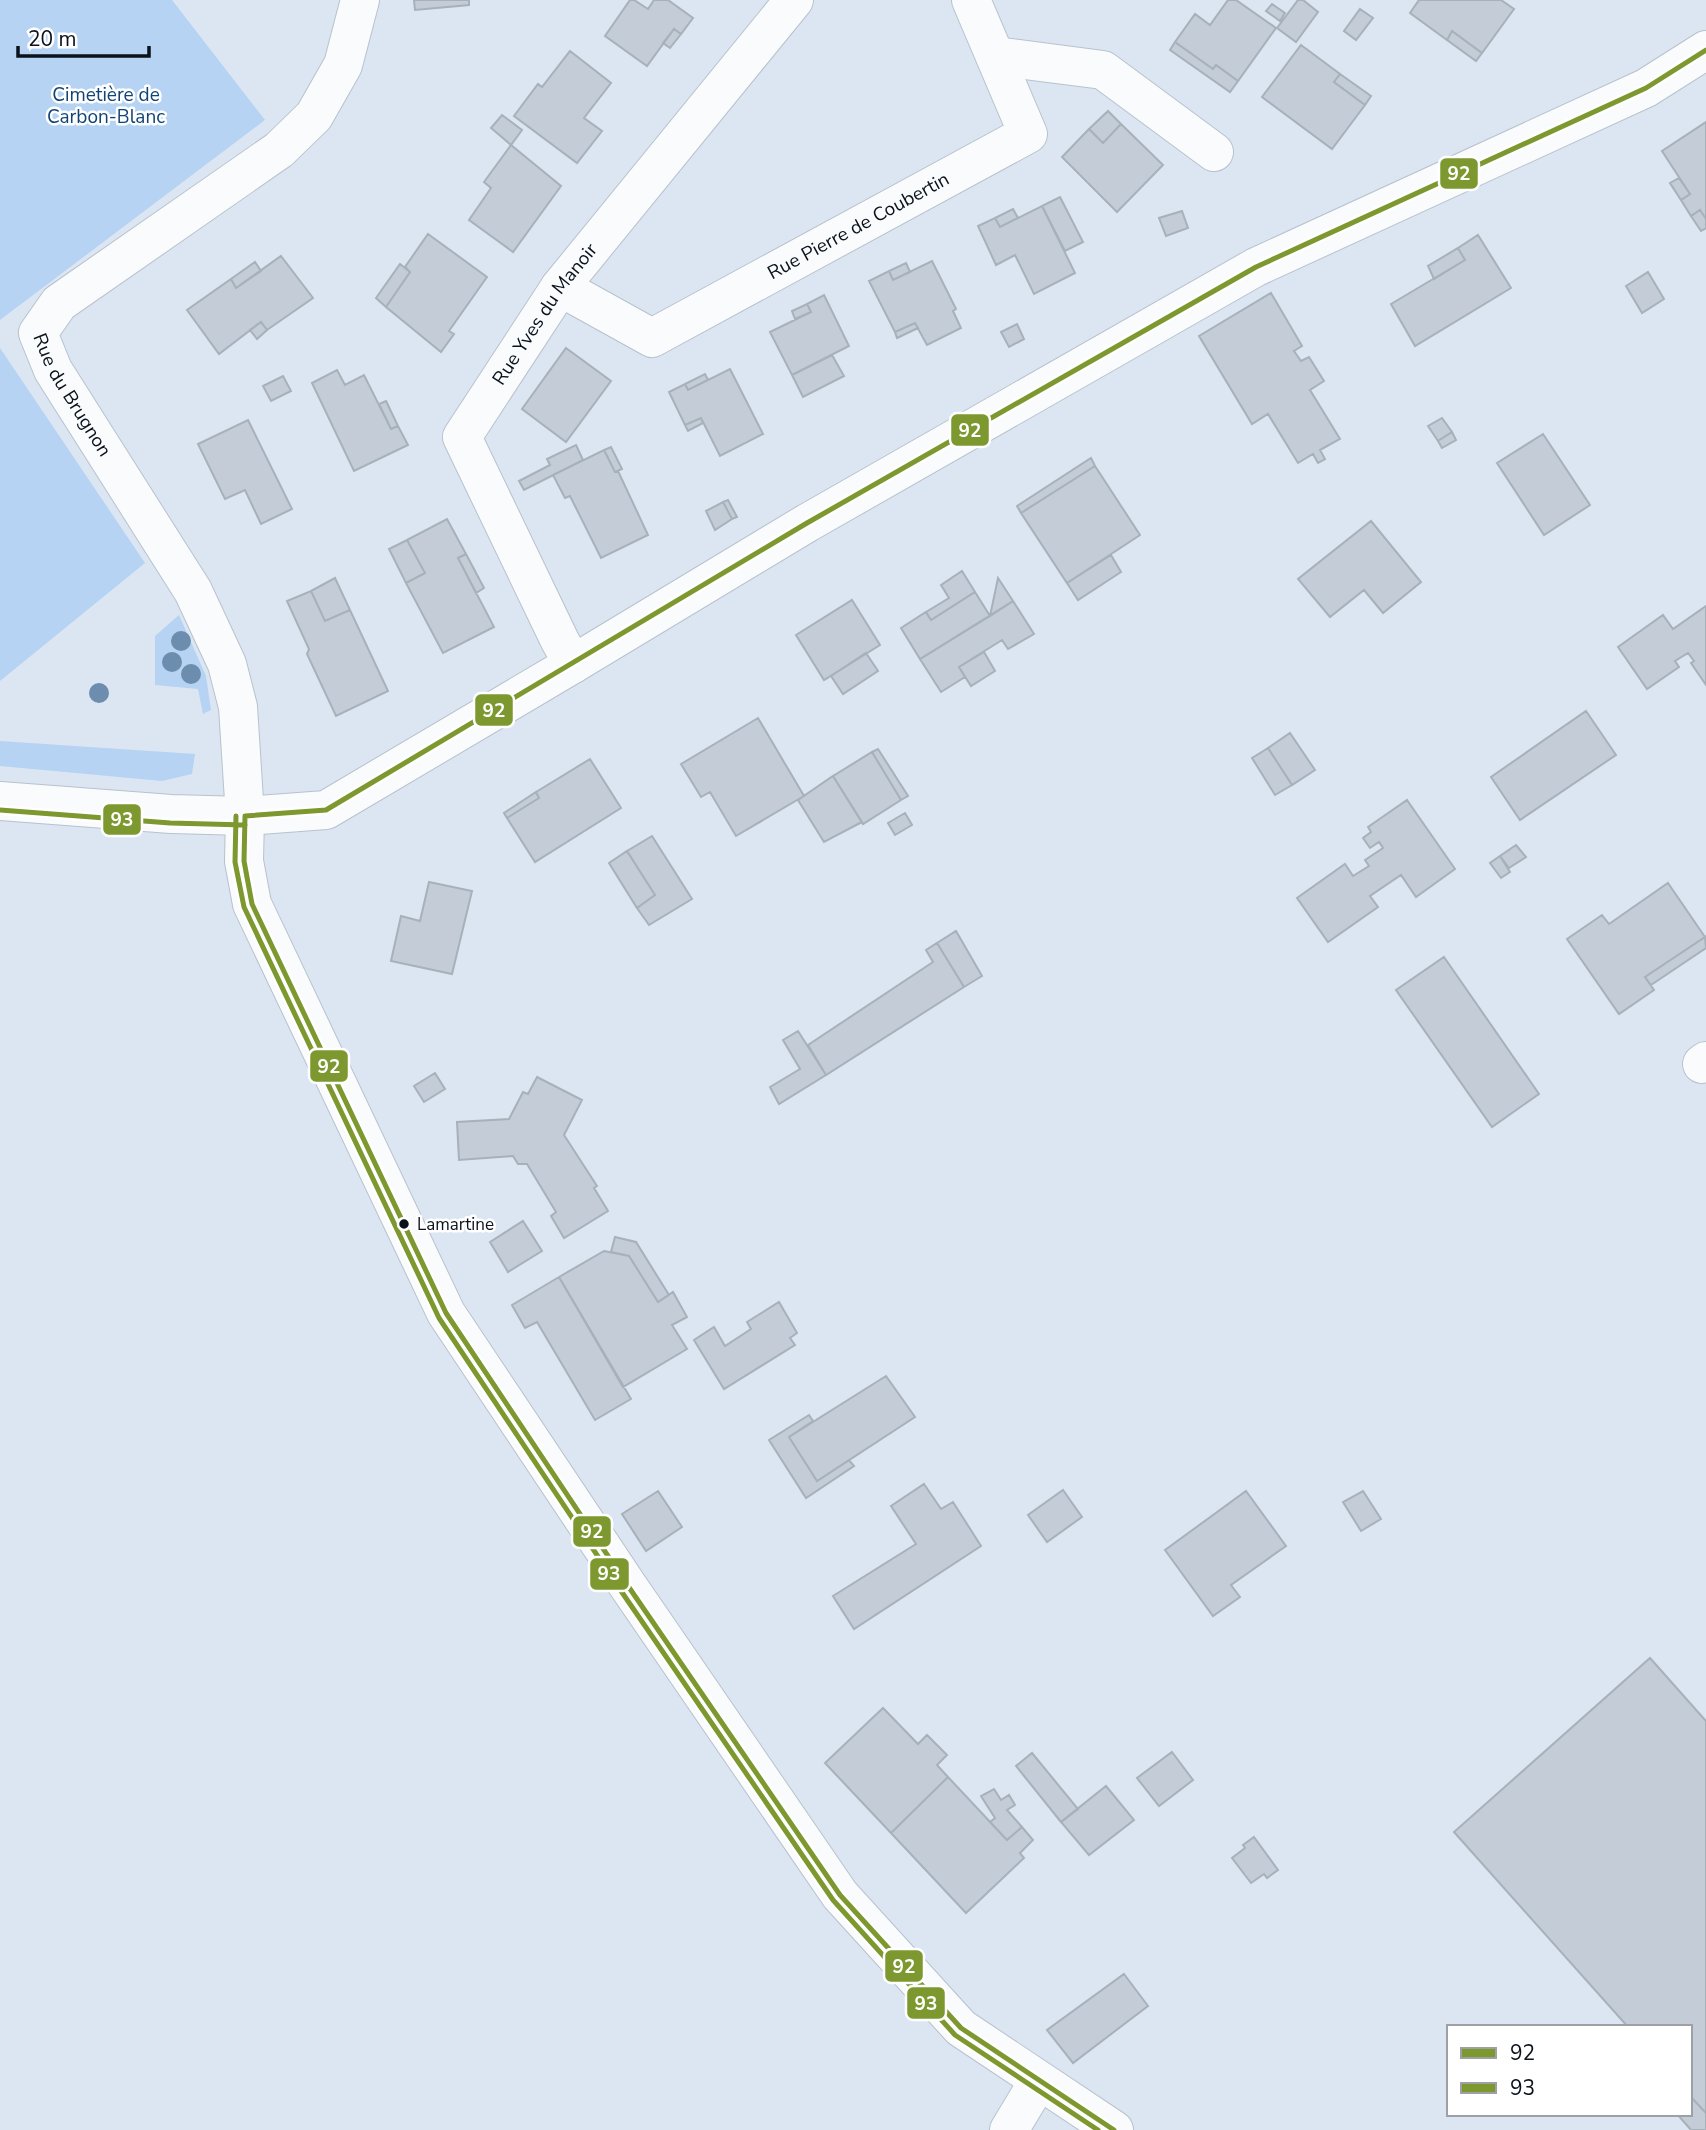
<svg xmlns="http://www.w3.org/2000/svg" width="1706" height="2130" font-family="'Nunito Sans',sans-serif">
<rect width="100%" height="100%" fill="#dbe6f2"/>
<path fill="#b6d3f4" d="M0,0H172L265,120L0,320Z
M0,348L145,563L0,681Z
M179,615L206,676L211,710L203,714L198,689L155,685V636Z
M0,742V741L195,754L192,774L162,781L0,766Z"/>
<path fill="#c3ccd7" stroke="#a7b1ba" stroke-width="2" d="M414,0H469V5L415,10Z
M630,0H634L648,9L654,0H668L693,18L681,34L674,29L647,66L605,36Z
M1228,0H1236L1276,28L1238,81L1216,65L1213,69L1175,42L1195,14L1210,25Z
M1298,0H1303L1318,12L1296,42L1277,28Z
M1419,0H1501L1514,9L1482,53L1452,31L1447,40L1410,13Z
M1272,4L1285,13L1280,21L1266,11Z
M1360,9L1373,18L1356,40L1344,31Z
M674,29L681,34L670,48L663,43Z
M1452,31L1482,53L1476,61L1447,40Z
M1175,42L1213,69L1216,65L1238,81L1230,92L1170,50Z
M1301,45L1340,74L1334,82L1365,105L1332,149L1262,97Z
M570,51L611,83L584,118L602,131L577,163L514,116L538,84L542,87Z
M1340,74L1371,96L1365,105L1334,82Z
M1108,111L1121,124L1103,143L1089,129Z
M502,115L522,130L511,145L491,128Z
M1706,122V219L1700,210L1691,216L1681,200L1690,194L1662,151Z
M1121,124L1163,165L1117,212L1062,157L1089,129L1103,143Z
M511,145L561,186L513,252L469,220L491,188L484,182Z
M1679,178L1690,194L1681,200L1670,183Z
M1060,197L1083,242L1065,251L1042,206Z
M1042,206L1075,273L1034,294L1015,255L996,265L978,226L995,218L1000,227Z
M1013,209L1018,218L1000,227L995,218Z
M1700,210L1706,219V228L1701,231L1691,216Z
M1182,211L1188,228L1166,236L1159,218Z
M428,234L487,277L449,331L454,334L441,352L386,307L410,272L405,267Z
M1478,235L1511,288L1415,346L1391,304L1465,260L1458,248Z
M1458,248L1465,260L1434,279L1428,266Z
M281,256L313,298L267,330L261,322L219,354L187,310L231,279L236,288Z
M932,261L956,309L953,311L961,328L927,345L915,323L895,332L869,281L889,271L893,280Z
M255,262L261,271L236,288L231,279Z
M906,263L910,272L893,280L889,271Z
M400,264L410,272L386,307L376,298Z
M1648,272L1664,299L1642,313L1626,286Z
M1271,293L1302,346L1294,351L1301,361L1309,357L1324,381L1310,390L1340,439L1320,450L1325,459L1318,463L1313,454L1298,463L1268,414L1252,424L1199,336Z
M824,295L849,346L792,375L770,332L811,312L807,304Z
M807,304L811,312L795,319L792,311Z
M261,322L267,330L257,339L250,330Z
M915,323L918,328L897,338L895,332Z
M1017,324L1024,339L1009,347L1001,332Z
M566,348L611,381L566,442L522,409Z
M832,355L844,376L803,397L792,375Z
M730,369L763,434L720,456L701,418L685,425L669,392L685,384L688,390Z
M337,370L345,385L364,375L391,429L398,426L408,445L354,471L312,383Z
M705,374L708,380L688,390L685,384Z
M283,376L291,391L271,401L263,386Z
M386,401L398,426L391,429L379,404Z
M701,418L703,423L688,431L685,425Z
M1442,418L1452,432L1438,441L1428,426Z
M248,420L292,509L261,524L245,490L225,499L198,444Z
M1452,432L1456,440L1442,448L1438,441Z
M1543,434L1590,505L1544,535L1497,463Z
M576,445L583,460L524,490L519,481L550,465L547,459Z
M611,447L622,469L615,472L604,450Z
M604,450L615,472L618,471L648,535L601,558L570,496L565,498L553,475Z
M1091,458L1095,466L1021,513L1017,506Z
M1095,466L1140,535L1067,583L1021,513Z
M728,500L737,517L732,519L723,502Z
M723,502L732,519L715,530L706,511Z
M447,519L466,554L458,558L494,627L443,653L406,583L425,573L407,540Z
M1371,521L1421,582L1383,613L1364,590L1330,617L1298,579Z
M407,540L425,573L406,583L389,549Z
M466,554L484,588L476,593L458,558Z
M1111,555L1121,572L1078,600L1067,583Z
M962,571L975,592L931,620L926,612L949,598L941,585Z
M335,578L350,610L325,621L311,591Z
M998,578L1013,601L990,616Z
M311,591L325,621L350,610L388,691L336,716L307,654L309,649L287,601Z
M975,592L990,616L920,659L901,628L926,612L931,620Z
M852,600L880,645L824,680L796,635Z
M1013,601L1034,634L1008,649L1002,640L959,667L965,677L941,692L920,659Z
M1706,606V685L1691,663L1694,661L1688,653L1675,661L1679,667L1647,689L1618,647L1663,615L1673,629Z
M984,652L995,671L971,686L959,667Z
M866,653L878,671L843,694L831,676Z
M1586,711L1616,755L1520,820L1491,777Z
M758,718L804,796L736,836L710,792L701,797L681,764Z
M1290,733L1315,770L1292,785L1268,748Z
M1268,748L1292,785L1275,795L1252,758Z
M878,749L908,796L901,800L872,752Z
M872,752L901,800L863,824L833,776Z
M590,759L621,808L535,862L507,818L539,798L536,792Z
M833,776L862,822L824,842L798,800Z
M536,792L539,798L507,818L504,813Z
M1407,800L1455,869L1416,897L1401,875L1370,896L1378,907L1328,942L1297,898L1345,864L1353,876L1369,866L1365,860L1383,848L1379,842L1370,848L1363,838L1371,832L1368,827Z
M905,813L912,825L895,835L888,823Z
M652,836L692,899L649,925L637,908L655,895L627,851Z
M1516,845L1526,857L1509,868L1500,856Z
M627,851L655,895L637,908L609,863Z
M1500,856L1510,872L1501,878L1490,863Z
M429,882L472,891L452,974L391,961L401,916L420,921Z
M1668,883L1705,937L1645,977L1654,990L1619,1014L1567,939L1602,915L1609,924Z
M956,931L982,976L964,987L937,943Z
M1705,937L1706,948L1651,985L1645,977Z
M937,943L964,987L826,1075L808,1045L933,962L926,950Z
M1444,957L1539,1094L1492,1127L1396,990Z
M798,1031L826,1075L779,1104L770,1087L800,1069L783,1040Z
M435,1073L445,1089L424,1102L414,1086Z
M537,1077L582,1100L564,1135L597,1186L594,1188L608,1211L564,1238L551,1216L556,1212L527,1164H518L513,1156L459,1160L457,1122L509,1119L523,1092L528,1094Z
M523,1221L542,1251L508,1272L490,1242Z
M615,1237L636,1242L669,1295L658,1302L629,1256L611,1252Z
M604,1251L629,1256L658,1302L673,1292L687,1317L672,1325L687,1349L623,1387L559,1277Z
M559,1277L631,1399L595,1420L537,1322L525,1328L512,1305Z
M779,1302L797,1333L790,1338L795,1345L724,1389L694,1340L714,1327L725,1346L751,1329L747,1322Z
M886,1376L915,1417L817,1481L789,1437Z
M809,1415L813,1421L789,1437L817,1481L849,1460L854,1466L806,1498L769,1440Z
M924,1484L941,1509L953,1502L981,1546L854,1629L833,1596L916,1544L891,1506Z
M1063,1490L1082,1517L1047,1542L1028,1515Z
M658,1491L682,1527L646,1551L622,1514Z
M1246,1491L1286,1546L1231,1585L1240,1597L1213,1616L1165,1550Z
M1363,1491L1381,1519L1361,1531L1343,1502Z
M1650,1658L1706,1721V2113L1690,2096V2027H1628L1454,1832Z
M883,1708L918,1744L927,1735L947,1755L937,1765L948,1777L891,1833L825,1763Z
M1172,1752L1193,1780L1159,1806L1137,1778Z
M1032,1753L1078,1809L1061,1822L1016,1766Z
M948,1777L1007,1840L1022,1827L1033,1840L1020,1853L1024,1858L966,1913L891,1833Z
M1106,1786L1134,1820L1089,1855L1061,1822Z
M994,1789L1001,1800L1009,1795L1015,1805L1007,1810L1022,1827L1007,1840L990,1822L995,1818L981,1796Z
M1254,1837L1278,1870L1267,1878L1264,1874L1251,1883L1232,1858L1245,1848L1243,1845Z
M1124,1974L1148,2006L1073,2063L1047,2030Z
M1690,2096L1706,2113V2130H1691L1677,2114H1690Z"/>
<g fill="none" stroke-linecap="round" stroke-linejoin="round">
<g stroke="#b8c2cc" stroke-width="40">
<g id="minor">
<path id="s1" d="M360,0L343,65L314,116L279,150L59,303L38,333L53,370L193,591L227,664L238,707L245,816L244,861L252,904L446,1313L626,1583L840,1895L961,2028L1114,2130"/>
<path d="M995,56L1103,70L1214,152"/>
<path id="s2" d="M560,287L652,338L1028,134L971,0"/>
<path id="s3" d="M573,664L560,641L462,437L560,287L794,0"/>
<path d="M0,801L171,814L245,816L326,810L573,664L807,523L1256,267L1646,88L1706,50"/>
<path d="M1702,1064L1706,1061"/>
<path d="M1009,2130L1038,2082"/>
</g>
</g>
<use href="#minor" stroke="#fafbfd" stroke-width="38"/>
<g stroke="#fff" stroke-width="10">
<path id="bus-1" d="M245,816L326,810L807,523L1256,267L1646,88L1706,50
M245,816L244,861L252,904L446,1313L626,1583L840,1895L961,2028L1114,2130"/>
</g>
<g stroke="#fff" stroke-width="10">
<path id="bus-2" d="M0,810L170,823L245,825
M236,816L235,862L244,907L439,1318L619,1588L833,1900L955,2035L1098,2130"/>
</g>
<use href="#bus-1" stroke="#7c982e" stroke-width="5"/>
<use href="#bus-2" stroke="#7c982e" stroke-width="5"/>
</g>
<g fill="#6c8dad">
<circle cx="181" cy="641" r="10"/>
<circle cx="172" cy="662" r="10"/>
<circle cx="191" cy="674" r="10"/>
<circle cx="99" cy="693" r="10"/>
</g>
<circle fill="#0a121b" stroke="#fff" stroke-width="2.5" cx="404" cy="1224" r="6"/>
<g text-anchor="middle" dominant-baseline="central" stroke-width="5" stroke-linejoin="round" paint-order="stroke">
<g font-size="17" fill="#0a121b" stroke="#fff" text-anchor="start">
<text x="417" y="1224">Lamartine</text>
</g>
<g font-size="19" fill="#114475" stroke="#fff">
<text x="106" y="95">Cimetière de<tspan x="106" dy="22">Carbon-Blanc</tspan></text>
</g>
<g font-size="19" fill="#0a121b" stroke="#fff">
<text stroke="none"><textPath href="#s2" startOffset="340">Rue Pierre de Coubertin</textPath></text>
<text stroke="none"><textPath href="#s3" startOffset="401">Rue Yves du Manoir</textPath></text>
<text stroke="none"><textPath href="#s1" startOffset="550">Rue du Brugnon</textPath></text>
</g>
</g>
<g stroke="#fff" stroke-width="2.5">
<rect x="1439" y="157" width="40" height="33" rx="7" fill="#7c982e"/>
<rect x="950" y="413" width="40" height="34" rx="7" fill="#7c982e"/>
<rect x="474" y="693" width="40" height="34" rx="7" fill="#7c982e"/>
<rect x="102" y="803" width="40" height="33" rx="7" fill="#7c982e"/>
<rect x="309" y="1049" width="40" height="34" rx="7" fill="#7c982e"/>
<rect x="572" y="1515" width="40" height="33" rx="7" fill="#7c982e"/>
<rect x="589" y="1557" width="41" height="34" rx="7" fill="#7c982e"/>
<rect x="884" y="1949" width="40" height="34" rx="7" fill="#7c982e"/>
<rect x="906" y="1986" width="40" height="34" rx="7" fill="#7c982e"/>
</g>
<g font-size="19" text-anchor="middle" font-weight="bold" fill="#fff">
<text x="1459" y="180">92</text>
<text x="970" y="437">92</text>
<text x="494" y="717">92</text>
<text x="122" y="826">93</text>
<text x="329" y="1073">92</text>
<text x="592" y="1538">92</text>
<text x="609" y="1580">93</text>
<text x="904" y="1973">92</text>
<text x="926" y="2010">93</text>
</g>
<rect x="1447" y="2025" width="245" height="91" fill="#ffffff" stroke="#9da0a4" stroke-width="2"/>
<rect x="1461" y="2048" width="35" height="10" fill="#7c982e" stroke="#9da0a4" stroke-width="2"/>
<text x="1510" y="2060" font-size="21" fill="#0a121b">92</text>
<rect x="1461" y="2083" width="35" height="10" fill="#7c982e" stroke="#9da0a4" stroke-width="2"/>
<text x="1510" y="2095" font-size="21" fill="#0a121b">93</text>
<path d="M18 46v10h131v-10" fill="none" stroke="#0a121b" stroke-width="3.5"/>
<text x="28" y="46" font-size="21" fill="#0a121b" stroke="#ffffff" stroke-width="5" paint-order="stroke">20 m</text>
</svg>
